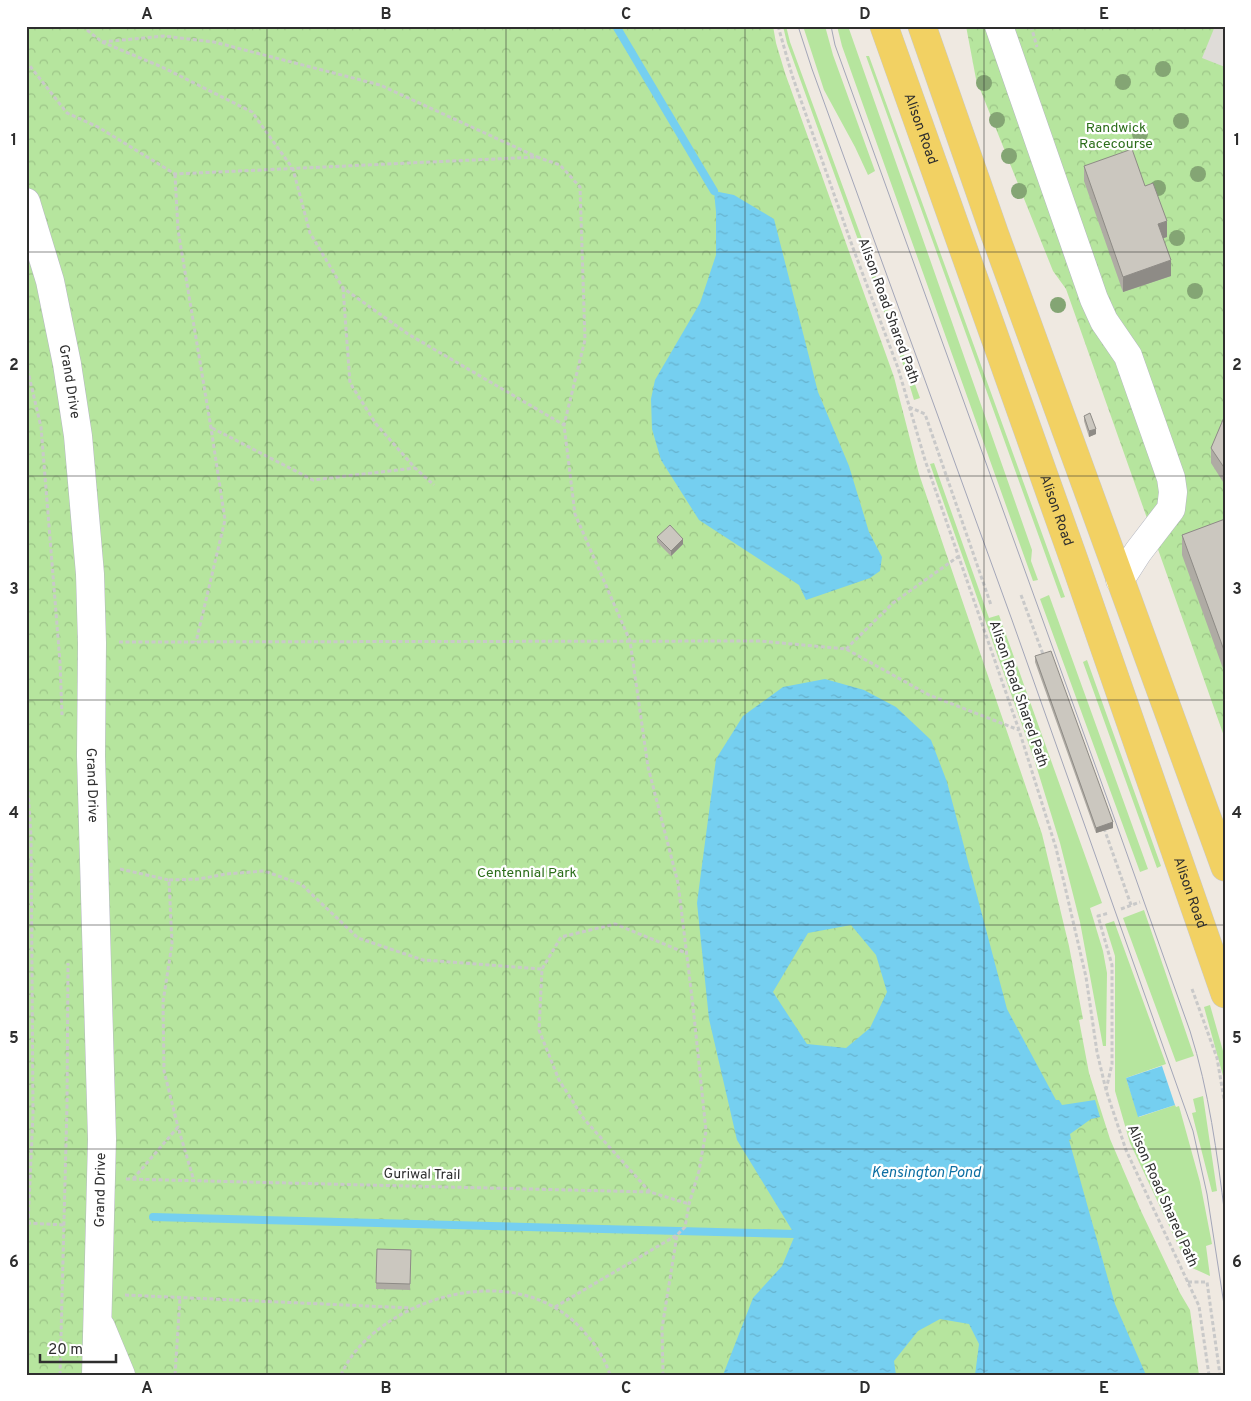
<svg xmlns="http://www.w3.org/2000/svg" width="1251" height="1401" font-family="Overpass,sans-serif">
<defs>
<pattern id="park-crowns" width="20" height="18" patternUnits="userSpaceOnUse" patternTransform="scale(1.25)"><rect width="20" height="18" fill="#b6e59e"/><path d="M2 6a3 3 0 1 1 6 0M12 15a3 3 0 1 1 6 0" fill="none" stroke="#9dc588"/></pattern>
<pattern id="water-ripples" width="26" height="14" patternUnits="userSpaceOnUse" patternTransform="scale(1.25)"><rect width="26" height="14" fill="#75cff0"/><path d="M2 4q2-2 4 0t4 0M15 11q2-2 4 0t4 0" fill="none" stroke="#66b2ce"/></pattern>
</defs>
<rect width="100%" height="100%" fill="#efe9e1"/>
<path fill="#b6e59e" d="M783,26H786L790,42L920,398L914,400L905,370L787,43Z
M803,26H825L833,55L875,171L868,175L855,147L824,90Z
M837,26H848L1032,550L1031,561L1038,580L1033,581L842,46Z
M869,56L1065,597L1061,598L866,56Z
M934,463L989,618L999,615L1102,903L1090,908L1103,951L1107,973L1106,1046H1103L1080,922L1060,843L1035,762L930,464Z
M1049,595L1148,869L1140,872L1040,599Z
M1087,660L1161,866L1157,868L1083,662Z
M1144,910L1194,1056L1176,1062L1123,918Z
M1114,921L1166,1064L1126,1078L1139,1117L1175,1105L1176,1107L1179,1106L1200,1182L1212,1244L1206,1246L1210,1276L1188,1266L1130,1143L1115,1091V956L1105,924Z
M1210,1005L1225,1058V1083L1204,1007Z
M1203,1096L1217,1191L1212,1192L1192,1113L1196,1112L1193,1099Z"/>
<path fill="url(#park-crowns)" d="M26,26H773L776,43L785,73L894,377L919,474L1042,834L1069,946L1083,1019L1079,1020L1089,1073L1110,1139L1141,1211L1180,1293L1190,1310L1199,1375H26Z
M966,26H1225V739L1066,289L1053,271L976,79Z"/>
<path fill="#dfdcd8" d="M1215,26H1225V67L1202,58Z"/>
<path fill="url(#water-ripples)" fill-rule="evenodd" d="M714,191L734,195L774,219L818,392L849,466L869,532L882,557L880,571L870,578L806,600L799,585L699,520L661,460L652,429L651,399L655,380L700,303L716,255V212Z
M825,679L864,690L896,707L931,740L947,782L1007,1009L1056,1100H1059L1062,1105L1095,1100L1100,1117L1091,1119L1070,1134L1071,1139L1069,1140L1115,1304L1146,1375H975L979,1344L969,1324L940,1319L918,1331L894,1361L896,1375H723L753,1298L782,1266L795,1235L737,1140L709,1019L697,903L716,759L743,716L783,687ZM851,925L876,955L887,992L870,1028L846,1048L807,1044L773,992L808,933Z
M1162,1066L1175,1105L1138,1117L1126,1078Z"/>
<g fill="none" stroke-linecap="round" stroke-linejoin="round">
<path stroke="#75cff0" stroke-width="8" d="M616,26L714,191
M153,1217L795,1234"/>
<g stroke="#b4b7c1" stroke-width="29">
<g id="minor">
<path d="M999,26L1094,299L1104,321L1128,356L1171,478L1173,492L1171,509L1138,552L1120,580"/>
<path id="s1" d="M26,202L50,281L67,364L78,436L90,574L92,643L91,756L102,1139L96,1375"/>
<path d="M101,1327L121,1375"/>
</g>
</g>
<g stroke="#c9c9c9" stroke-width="29">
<g id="major">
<path id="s2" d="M884,26L1074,560L1225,994"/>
<path d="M922,26L995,235L1225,867"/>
</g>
</g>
<path stroke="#c9c9c9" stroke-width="3" stroke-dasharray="4 2.5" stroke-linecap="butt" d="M82,26L102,42L164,36L214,42L380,85L537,157
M778,26L792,75L853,248L898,368L925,460L1019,730L1056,848L1086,977L1097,1052L1106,1090L1126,1150L1199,1306L1209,1375
M1031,26L1037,47
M102,42L162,67L252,112L293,169L310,233L343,288L408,334L564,425
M26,61L67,113L98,127L175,174L537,157L560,165L580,187L585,340L564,425L575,514L630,641L648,767L678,883L693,1006L706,1131L699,1171L689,1204L685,1227L677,1235
M175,174L178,230L211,428L225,520L196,642
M343,288L350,383L376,424L415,468L434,485
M26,363L41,427L60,662L62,715
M909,407L925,414L991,605
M212,428L313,480L415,468
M1021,595L1044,657
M119,642L760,641L846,649L929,695L1019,730
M846,649L893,603L959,556
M26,759L31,836L33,1114L26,1270
M1104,828L1131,905
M120,869L169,880L172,944L163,1002L164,1071L178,1127
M169,880L199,879L226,874L264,871L301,884L358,938L423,960L542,969
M1121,909L1140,902
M1192,989L1217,1058L1225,1105
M1106,1090L1112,1064V965L1098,916L1109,913
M126,1179L650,1192L689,1204
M133,1179L178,1127L194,1181
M650,1192L584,1119L559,1080L539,1030L542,969L561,937L615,924L686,953
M27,1223L64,1225
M1188,1282H1207L1220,1375
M125,1295L411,1308
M555,1307L677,1235L662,1328L663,1375
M60,1375L67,1105L68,963
M175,1375L180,1298
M341,1375C352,1350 372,1332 395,1318C453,1283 537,1276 585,1333C596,1345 605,1359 610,1375"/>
<use href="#minor" stroke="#fff" stroke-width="28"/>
<use href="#major" stroke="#f2d163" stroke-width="28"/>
<path stroke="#a3a6b8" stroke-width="1" d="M798,26L812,69L1012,620L1193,1131L1207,1194L1225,1311
M831,26L835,45L1111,809L1190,1031C1209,1091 1217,1153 1225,1216"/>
</g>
<g fill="#84a574">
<circle cx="1163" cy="69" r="8"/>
<circle cx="1123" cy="82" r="8"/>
<circle cx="984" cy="83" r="8"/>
<circle cx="997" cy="120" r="8"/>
<circle cx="1181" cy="121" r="8"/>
<circle cx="1140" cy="134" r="8"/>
<circle cx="1009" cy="156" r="8"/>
<circle cx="1198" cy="174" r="8"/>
<circle cx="1158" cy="188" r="8"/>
<circle cx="1019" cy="191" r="8"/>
<circle cx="1177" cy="238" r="8"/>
<circle cx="1195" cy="291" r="8"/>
<circle cx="1058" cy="305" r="8"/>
</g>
<path fill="#afaba4" d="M1084,166L1145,186L1167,237L1163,238L1171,276L1123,292L1084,181Z
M1225,415V485L1211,463V448Z
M1084,416L1096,434L1089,437L1084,421Z
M1225,519V674L1182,555V535Z
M657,537L683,544L671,556L657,542Z
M1035,656L1113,828L1096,833L1035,662Z
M377,1249L411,1250L410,1290L376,1289Z"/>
<path fill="#8e8b86" d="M1167,221V237L1158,240V224Z
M1171,260V276L1123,292V277Z
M1096,429V434L1089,437V431Z
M683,539V544L671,556V551Z
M1113,822V828L1096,833V828Z"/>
<path fill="#cbc7bf" stroke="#8e8b86" d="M1132,149L1145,186L1153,183L1167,221L1158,224L1171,260L1123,277L1084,166Z
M1090,413L1096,429L1089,431L1084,416Z
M1225,415V469L1211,448Z
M1225,519V653L1182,535Z
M670,525L683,539L671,551L657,537Z
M1051,651L1113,822L1096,828L1035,656Z
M377,1249L411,1250L410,1284L376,1283Z"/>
<path fill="none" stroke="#2e2e2e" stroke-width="1" stroke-opacity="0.55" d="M267,26V1375M506,26V1375M745,26V1375M984,26V1375M26,252H1225M26,476H1225M26,700H1225M26,925H1225M26,1149H1225"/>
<g text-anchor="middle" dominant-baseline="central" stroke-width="4.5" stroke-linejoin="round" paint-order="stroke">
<g font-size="14" fill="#2e2e2e" stroke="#fff">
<text stroke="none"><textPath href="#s2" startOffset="109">Alison Road</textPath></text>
<text transform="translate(888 311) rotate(70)">Alison Road Shared Path</text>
<text stroke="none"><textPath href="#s1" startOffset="185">Grand Drive</textPath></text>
<text stroke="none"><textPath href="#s2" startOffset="514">Alison Road</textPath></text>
<text transform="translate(1018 694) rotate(71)">Alison Road Shared Path</text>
<text stroke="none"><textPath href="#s1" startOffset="590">Grand Drive</textPath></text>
<text stroke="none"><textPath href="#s2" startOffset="919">Alison Road</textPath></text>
<text transform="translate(422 1175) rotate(1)">Guriwal Trail</text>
<text transform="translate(101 1190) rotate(-89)">Grand Drive</text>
<text transform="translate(1162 1196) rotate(66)">Alison Road Shared Path</text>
</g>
<g font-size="14" fill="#2c6e1b" stroke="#fff">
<text x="1116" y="128">Randwick<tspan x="1116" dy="16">Racecourse</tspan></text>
<text x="527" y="873">Centennial Park</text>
</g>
<g font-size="15" font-style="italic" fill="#0d6fa3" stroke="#fff">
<text x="926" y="1173">Kensington Pond</text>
</g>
</g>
<rect width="1251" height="1401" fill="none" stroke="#ffffff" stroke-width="55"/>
<path d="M40 1354v8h76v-8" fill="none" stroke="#2e2e2e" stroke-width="2.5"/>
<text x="48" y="1354" font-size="15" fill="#2e2e2e" stroke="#ffffff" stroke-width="4" paint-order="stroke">20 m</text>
<rect x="28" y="28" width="1196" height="1346" fill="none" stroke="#2e2e2e" stroke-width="2"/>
<g font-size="16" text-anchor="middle" font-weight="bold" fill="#2e2e2e">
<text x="147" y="19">A</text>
<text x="386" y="19">B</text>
<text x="626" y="19">C</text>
<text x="865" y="19">D</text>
<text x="1104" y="19">E</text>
<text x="14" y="145">1</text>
<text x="1237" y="145">1</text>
<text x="14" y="370">2</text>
<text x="1237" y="370">2</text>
<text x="14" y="594">3</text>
<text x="1237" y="594">3</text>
<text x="14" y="818">4</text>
<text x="1237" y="818">4</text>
<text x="14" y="1043">5</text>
<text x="1237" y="1043">5</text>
<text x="14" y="1267">6</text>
<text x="1237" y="1267">6</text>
<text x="147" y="1393">A</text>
<text x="386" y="1393">B</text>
<text x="626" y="1393">C</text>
<text x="865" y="1393">D</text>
<text x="1104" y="1393">E</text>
</g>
</svg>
